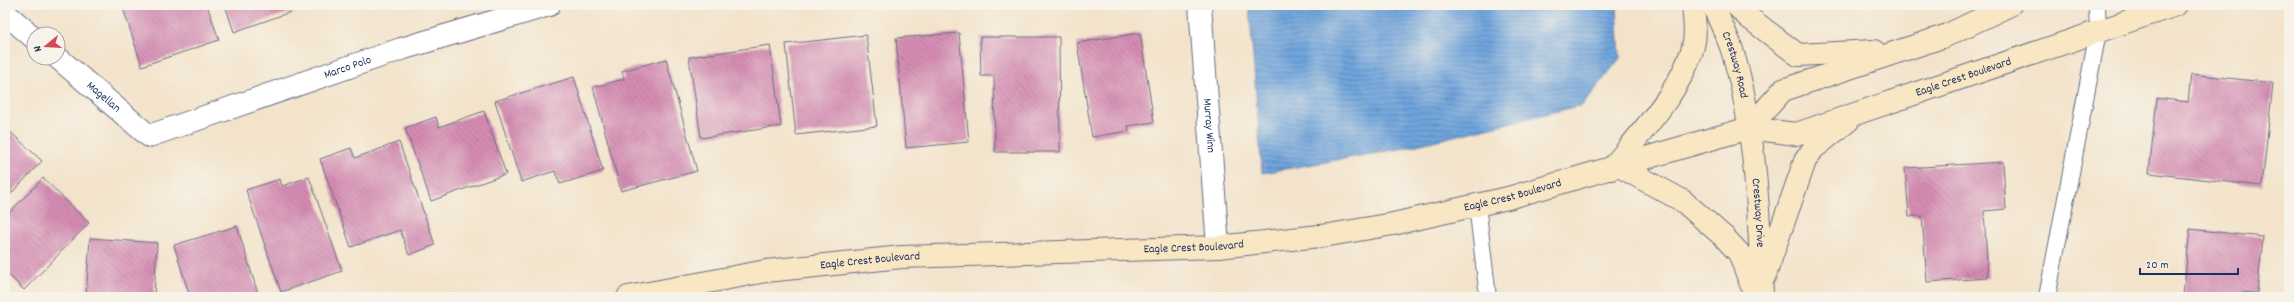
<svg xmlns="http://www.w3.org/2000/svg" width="2294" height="302" font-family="Dekko,sans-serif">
<defs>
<pattern id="water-rules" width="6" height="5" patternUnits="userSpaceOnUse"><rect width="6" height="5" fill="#6fa4dc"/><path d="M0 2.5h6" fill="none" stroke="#5a86b6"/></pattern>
<pattern id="building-back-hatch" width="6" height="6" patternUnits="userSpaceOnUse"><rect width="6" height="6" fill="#d58cb3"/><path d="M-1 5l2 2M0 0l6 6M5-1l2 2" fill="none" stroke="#ac7395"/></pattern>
</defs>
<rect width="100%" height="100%" fill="#f7f3e8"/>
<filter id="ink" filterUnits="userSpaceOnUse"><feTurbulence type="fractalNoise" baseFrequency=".025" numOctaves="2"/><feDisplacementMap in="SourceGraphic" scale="8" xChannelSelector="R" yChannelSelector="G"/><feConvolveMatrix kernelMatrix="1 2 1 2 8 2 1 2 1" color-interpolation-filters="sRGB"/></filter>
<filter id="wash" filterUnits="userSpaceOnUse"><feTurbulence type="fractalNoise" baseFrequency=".012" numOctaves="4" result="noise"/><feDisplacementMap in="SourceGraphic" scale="16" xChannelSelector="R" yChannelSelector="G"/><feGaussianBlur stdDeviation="0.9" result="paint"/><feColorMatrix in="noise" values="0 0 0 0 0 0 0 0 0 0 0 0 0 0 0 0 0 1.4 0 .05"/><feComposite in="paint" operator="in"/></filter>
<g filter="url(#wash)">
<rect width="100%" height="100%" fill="#f3e3cb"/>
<path fill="url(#water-rules)" stroke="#456a9d" d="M1249,5H1617L1620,58L1583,105L1400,149L1262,173Z"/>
<g id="blocks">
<path fill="url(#building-back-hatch)" d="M122,5H207L219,40L142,66Z
M225,5H295L296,10L234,32Z
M305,5H321L306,10Z
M959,33L969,142L906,148L896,38Z
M1140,33L1154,122L1128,126L1129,131L1092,137L1077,43Z
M866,35L877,126L796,135L786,44Z
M980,37H1059L1060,152H995L994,76H981Z
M770,45L781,126L701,138L689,57Z
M666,59L697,171L621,191L593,87L624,79L622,71Z
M2191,74L2273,83L2262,186L2149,173L2157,98L2188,102Z
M574,77L603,171L560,184L555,171L521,182L495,101Z
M484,111L506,174L431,201L405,128L436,117L439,127Z
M5,127L42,161L5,200Z
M399,142L435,245L409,255L400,230L351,247L320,159L351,148L355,158Z
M2003,162L2006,209L1984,211L1988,278L1927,282L1922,216H1909L1905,168Z
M309,177L342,271L281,292L246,190L280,179L282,186Z
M43,178L89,223L24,290L5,271V217Z
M237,226L259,297H190L174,245Z
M2190,229L2263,237L2257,293L2241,292L2240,297H2183Z
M90,238L157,243L154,297H86Z"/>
</g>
</g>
<g filter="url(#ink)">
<use href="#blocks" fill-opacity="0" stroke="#676e84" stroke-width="1"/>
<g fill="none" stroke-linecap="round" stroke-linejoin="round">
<g stroke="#676e84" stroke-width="18">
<path id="service" d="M1477,205L1488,297
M2047,297L2098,32L2097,5"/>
</g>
<g stroke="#676e84" stroke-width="24">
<g id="minor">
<path id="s1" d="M1200,5L1218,247"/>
<path d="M5,13L34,38"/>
<path id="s2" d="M58,58L149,136L401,49L549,5"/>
</g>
</g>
<g stroke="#676e84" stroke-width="24">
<g id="secondary">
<path id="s3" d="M1713,5C1719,20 1727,35 1732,50C1755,123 1760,220 1762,297"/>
<path d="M1736,5L1748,17L1798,55L1874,51"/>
<path d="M1749,128L1783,90L1945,36L2010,5"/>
<path d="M1619,166L1683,201L1724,237L1739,253L1756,297"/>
<path d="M1611,169C1639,135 1686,85 1694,42C1696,30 1694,17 1693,5"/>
<path d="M1765,275L1805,161L1813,149L1848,121"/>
<path id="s4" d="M628,297L766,271L902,257L1218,247L1329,235L1393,224L1508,198L1749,128L1796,134L2176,5"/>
</g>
</g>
<use href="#service" stroke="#fff" stroke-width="16"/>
<use href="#minor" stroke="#fff" stroke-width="22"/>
<use href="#secondary" stroke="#f9e7c3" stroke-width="22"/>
</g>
</g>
<g text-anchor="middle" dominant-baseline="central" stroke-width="3.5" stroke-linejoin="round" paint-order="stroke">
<g font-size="12" fill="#1b2f5e" stroke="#f7f3e8">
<text stroke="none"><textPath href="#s3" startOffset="64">Crestway Road</textPath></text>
<text stroke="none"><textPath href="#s2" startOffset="330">Marco Polo</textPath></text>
<text stroke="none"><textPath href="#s4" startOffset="1363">Eagle Crest Boulevard</textPath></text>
<text stroke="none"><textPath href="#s2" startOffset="60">Magellan</textPath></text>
<text stroke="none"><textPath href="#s1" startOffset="121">Murray Winn</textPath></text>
<text stroke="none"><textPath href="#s4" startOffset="893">Eagle Crest Boulevard</textPath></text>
<text stroke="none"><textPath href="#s3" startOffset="214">Crestway Drive</textPath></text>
<text stroke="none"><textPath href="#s4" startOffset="569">Eagle Crest Boulevard</textPath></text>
<text stroke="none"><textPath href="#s4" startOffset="245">Eagle Crest Boulevard</textPath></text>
</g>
</g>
<rect width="2294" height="302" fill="none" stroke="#f7f3e8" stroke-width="20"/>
<g transform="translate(46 46) rotate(252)"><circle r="19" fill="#f7f3e8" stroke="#9fa5b1"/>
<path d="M0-3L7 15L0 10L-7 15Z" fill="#d1495b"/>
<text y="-6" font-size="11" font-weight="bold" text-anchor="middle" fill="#1b2f5e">N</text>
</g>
<path d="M2140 268v6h98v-6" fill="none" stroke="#1b2f5e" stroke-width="2"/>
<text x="2146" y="268" font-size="12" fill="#1b2f5e" stroke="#f7f3e8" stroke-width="3" paint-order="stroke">20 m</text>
</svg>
